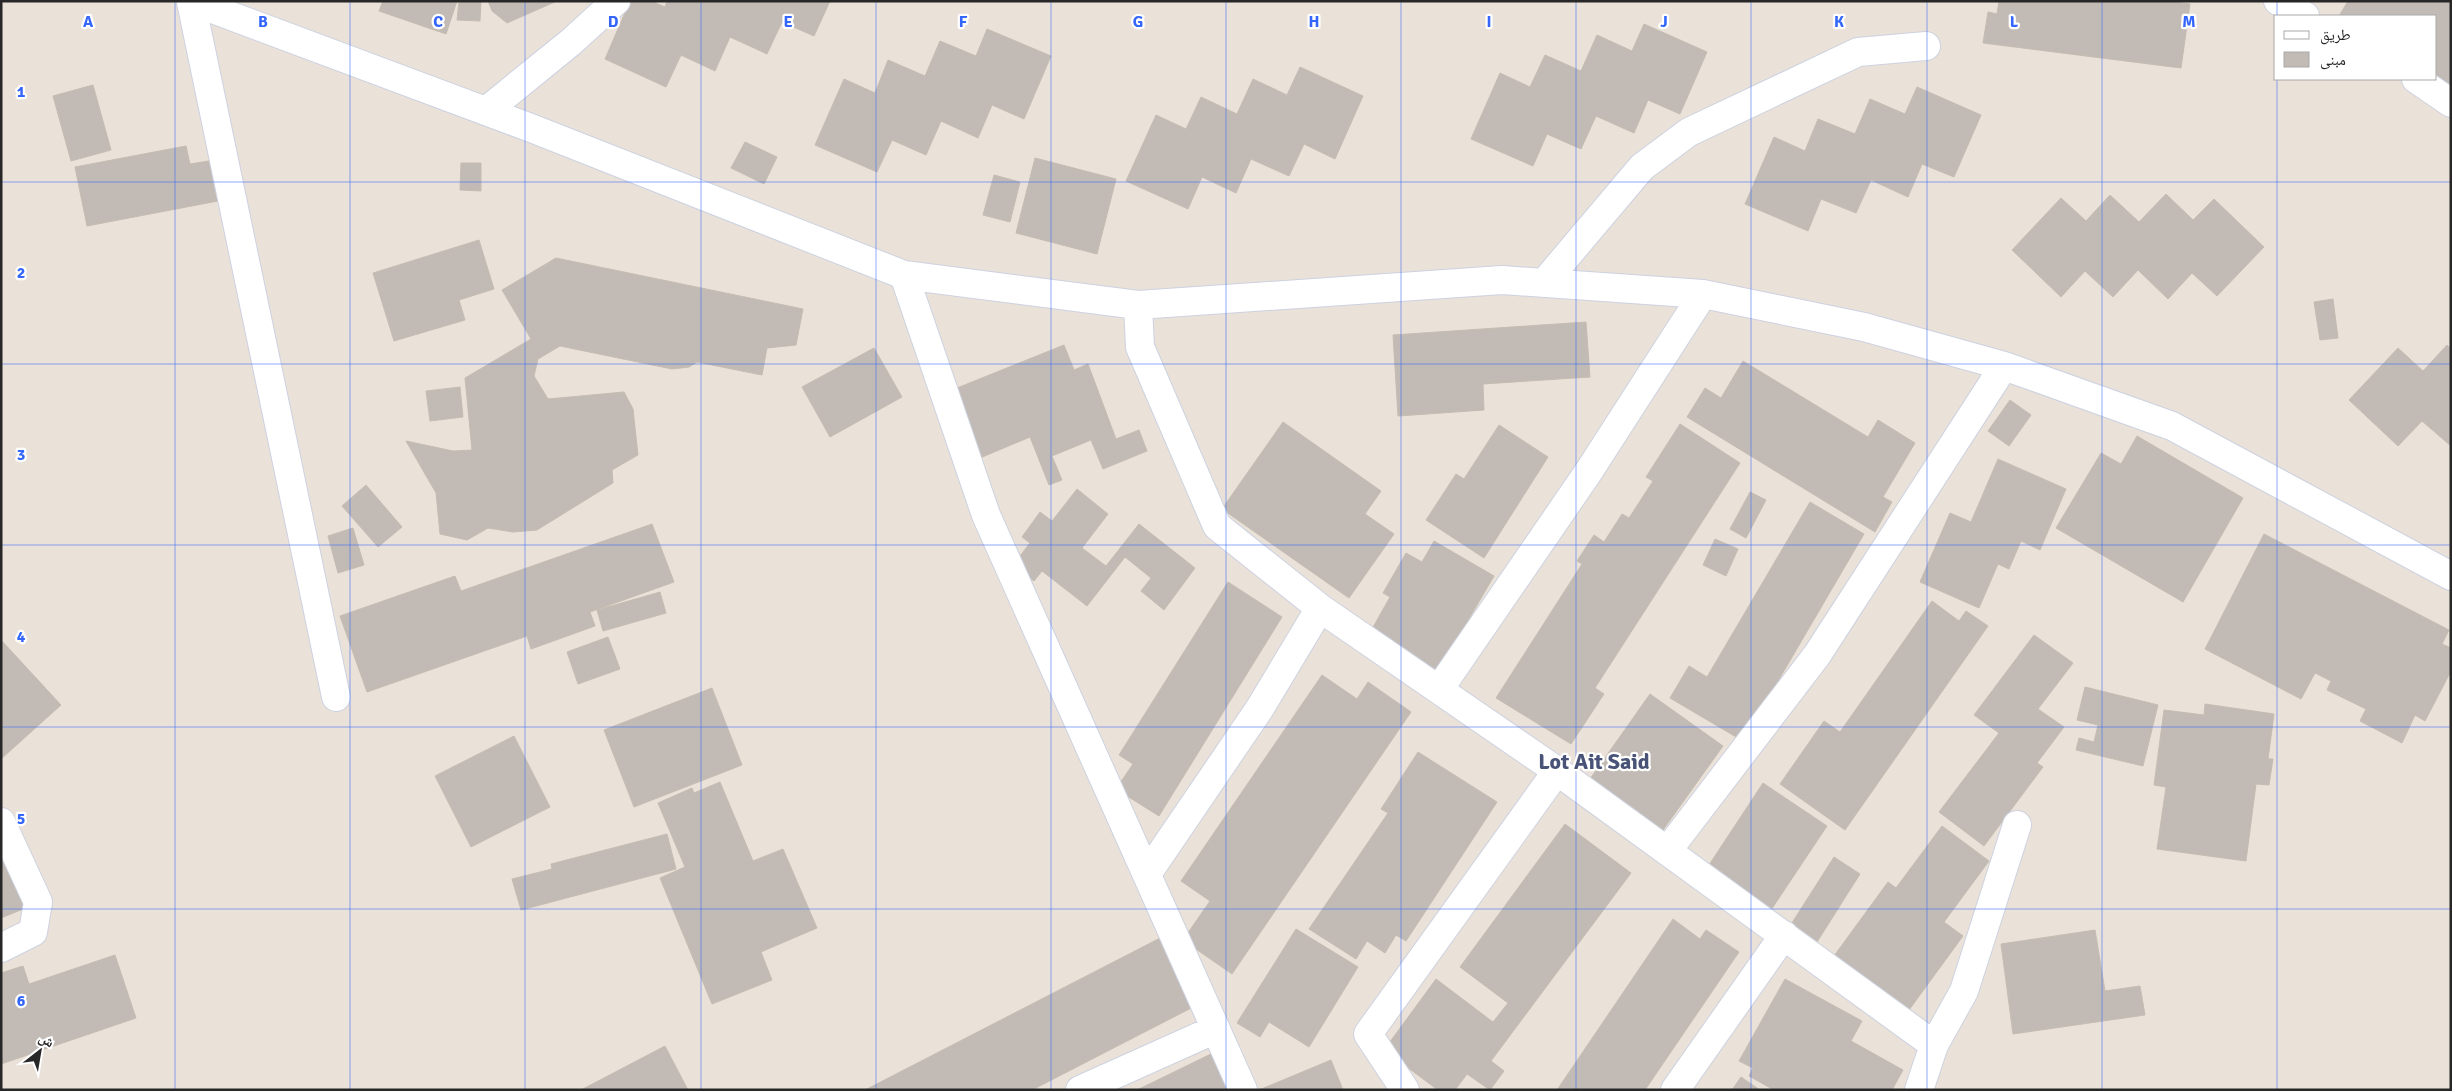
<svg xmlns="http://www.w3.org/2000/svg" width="2452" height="1091" font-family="Signika,'Noto Naskh Arabic',sans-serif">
<rect width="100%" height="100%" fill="#eae1d8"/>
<path fill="#c2bbb5" stroke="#c5bdb2" d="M383,1H457L446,34L379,11Z
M459,1H481L480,21L457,20Z
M488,1H557L507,23L492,11Z
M630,1H651L665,7L667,1H830L814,36L782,22L767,54L730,37L715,71L681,55L666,87L605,59Z
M1999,1H2167L2190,4L2181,68L1983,43L1988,12L1997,14Z
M2348,1H2451V92L2436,79V16H2339Z
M1644,24L1707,52L1680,114L1648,100L1634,133L1596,116L1581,149L1547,134L1533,166L1471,139L1500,73L1530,87L1545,55L1581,71L1597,35L1632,51Z
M987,29L1051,56L1024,119L992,105L978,138L941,121L926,155L892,140L877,172L815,145L844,79L875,93L888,60L925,76L940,41L976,56Z
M1300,67L1363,96L1335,159L1304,144L1289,176L1251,159L1236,193L1202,177L1188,209L1126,181L1156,115L1186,129L1201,97L1237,114L1253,79L1287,95Z
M93,85L111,150L71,161L53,96Z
M1917,87L1981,115L1954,177L1922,164L1908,197L1871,180L1856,213L1821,199L1808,231L1745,204L1774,137L1805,151L1818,119L1855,134L1870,99L1905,114Z
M745,142L777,157L764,184L731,168Z
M186,146L190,164L215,160L223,200L87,226L75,167Z
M1035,158L1116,179L1097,254L1016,233Z
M461,163H481V191L460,190Z
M994,175L1020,182L1010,222L983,215Z
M2166,194L2193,220L2214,199L2264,247L2217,296L2192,273L2168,299L2138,270L2113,297L2085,271L2061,297L2012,250L2061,198L2086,221L2110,195L2139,222Z
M479,240L494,289L459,300L465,320L394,341L373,273Z
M556,258L803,309L796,345L767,348L762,375L697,362L689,367L672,369L560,346L538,359L534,376L548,399L624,392L633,409L638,455L612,470L613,483L537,530L513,532L488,528L467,540L440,534L436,493L406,441L453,451L472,450L465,378L531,339L502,290Z
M2333,299L2338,338L2320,340L2314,302Z
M1586,322L1590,377L1483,384L1484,410L1398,416L1393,335Z
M1064,345L1074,370L1088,364L1116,439L1139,430L1147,451L1103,469L1091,440L1052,456L1062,480L1049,485L1030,437L980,458L952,390Z
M2447,345L2451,349V446L2422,421L2398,446L2349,400L2398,348L2423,371Z
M874,348L902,397L830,437L802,387Z
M1743,361L1868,437L1878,420L1915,443L1883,497L1892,502L1875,532L1687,417L1705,388L1721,398Z
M460,387L463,417L430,421L426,391Z
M2010,400L2031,415L2009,446L1988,431Z
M1283,422L1381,491L1365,514L1394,534L1349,598L1222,509Z
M1680,424L1740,463L1595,688L1604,694L1571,744L1496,698L1582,564L1577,561L1594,535L1604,542L1622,514L1629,518L1653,481L1646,477Z
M1499,425L1548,457L1484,558L1426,520L1456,474L1464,479Z
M2137,436L2243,498L2183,602L2056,528L2101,453L2121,464Z
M1998,459L2066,489L2040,550L2021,541L2009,569L1998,564L1979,608L1920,582L1950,513L1971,522Z
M366,485L402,527L378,547L342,506Z
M1077,489L1108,514L1082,548L1106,566L1139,524L1195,568L1164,610L1141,591L1151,578L1125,557L1087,606L1042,571L1034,581L1013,565L1030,543L1022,537L1040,512L1052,521Z
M1750,492L1766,500L1746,538L1730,529Z
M1810,502L1864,534L1743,741L1670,698L1689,666L1707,677Z
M652,524L674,582L590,612L595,626L531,649L527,636L367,692L340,616L455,576L461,591Z
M353,528L364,565L338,573L328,536Z
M2264,534L2449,630L2442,644L2451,648V671L2425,721L2415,715L2402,743L2360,721L2366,709L2327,690L2331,681L2315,673L2301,699L2205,649Z
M1715,539L1738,549L1726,576L1703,565Z
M1434,541L1494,576L1435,677L1367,638L1390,597L1383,593L1406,553L1422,562Z
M1228,582L1282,617L1159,816L1116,789L1133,764L1119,755Z
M660,592L666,613L603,631L597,610Z
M1932,601L1959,621L1966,611L1988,626L1845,830L1780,784L1824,721L1840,732Z
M2034,635L2073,663L2038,709L2064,727L2037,763L2043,767L1984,846L1939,812L1999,733L1974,715Z
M608,637L620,669L578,684L567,652Z
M1,640L61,705L1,759Z
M1322,675L1357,699L1368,682L1411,712L1232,974L1183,940L1210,901L1181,881Z
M2085,687L2158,705L2143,766L2076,750L2079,738L2094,742L2098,725L2077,720Z
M712,688L742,765L634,807L604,730Z
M1650,694L1723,746L1663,830L1590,779Z
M2205,704L2274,714L2268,759H2273L2269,785L2256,784L2246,861L2157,849L2166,787L2154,785L2164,710L2204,715Z
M514,736L550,807L471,847L435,776Z
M1418,752L1497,802L1406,941L1396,935L1385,953L1367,941L1356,959L1309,929L1388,813L1381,809Z
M720,782L753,861L783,849L817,928L761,952L772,980L712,1004L660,878L685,867L658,803L692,788L694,793Z
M1763,783L1827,826L1771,910L1707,868Z
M1565,824L1631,873L1491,1061L1504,1071L1490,1090L1467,1074L1455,1090H1438L1384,1050L1436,979L1493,1022L1508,1003L1460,967Z
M1942,826L1989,861L1944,922L1963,936L1909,1010L1834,956L1888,882L1896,888Z
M667,834L676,869L521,910L512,879L552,869L551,864Z
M13,856L33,905L1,918V861Z
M1834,857L1860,874L1817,942L1790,926Z
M1673,919L1700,939L1706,930L1739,952L1645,1090H1557Z
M1296,929L1358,967L1309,1047L1269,1022L1260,1037L1237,1023Z
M2095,930L2105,991L2140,986L2145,1015L2013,1034L2001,944Z
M1164,936L1199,1004L1032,1090H865Z
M115,955L136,1018L1,1064V973L23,966L29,984Z
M1785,979L1862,1021L1851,1041L1903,1070L1892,1090H1774L1749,1076L1753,1068L1739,1061Z
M665,1046L688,1090H581Z
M1215,1052L1234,1090H1137Z
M1331,1060L1343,1090H1259Z
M1741,1077L1760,1090H1732Z"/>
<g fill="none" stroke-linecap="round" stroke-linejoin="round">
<g stroke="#cdd2e1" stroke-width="30">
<path id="minor" d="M191,1L531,128L904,275L1138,305L1502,280L1703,294L1864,327L2004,366L2172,426L2451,576
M2278,1L2305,16
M191,2L336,697
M2416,79L2451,103
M486,111L571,42L616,1
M904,275L986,515L1243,1090
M1544,283L1642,167L1689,132L1858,52L1926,46
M1138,305L1140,347L1217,526L1320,608L1557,771L1934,1045L1919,1090
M1440,688L1589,471L1703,294
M1,822L38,902L33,932L1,948
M1668,850L1817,655L2004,366
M1147,874L1260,708L1320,608
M1934,1045L1964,991L2017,825
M1080,1090L1216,1029
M1405,1090L1368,1034L1557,771
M1675,1090L1784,935"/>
</g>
<use href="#minor" stroke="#fff" stroke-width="28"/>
</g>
<path fill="none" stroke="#3466fb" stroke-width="1" stroke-opacity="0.55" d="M175,1V1090M350,1V1090M525,1V1090M701,1V1090M876,1V1090M1051,1V1090M1226,1V1090M1401,1V1090M1576,1V1090M1751,1V1090M1927,1V1090M2102,1V1090M2277,1V16M2277,79V1090M1,182H2451M1,364H2451M1,545H2451M1,727H2451M1,909H2451"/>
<g text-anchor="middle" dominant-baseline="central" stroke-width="4.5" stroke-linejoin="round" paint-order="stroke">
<g font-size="22" font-weight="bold" fill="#485377" stroke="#fff">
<text x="1594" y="761">Lot Ait Said</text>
</g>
</g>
<g font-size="16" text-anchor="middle" font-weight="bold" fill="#3466fb" stroke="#fff" stroke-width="4.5" stroke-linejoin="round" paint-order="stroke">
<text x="88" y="27">A</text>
<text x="263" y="27">B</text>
<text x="438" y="27">C</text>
<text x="613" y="27">D</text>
<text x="788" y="27">E</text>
<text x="963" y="27">F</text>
<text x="1138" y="27">G</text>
<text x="1314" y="27">H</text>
<text x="1489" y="27">I</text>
<text x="1664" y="27">J</text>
<text x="1839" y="27">K</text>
<text x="2014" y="27">L</text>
<text x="2189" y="27">M</text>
<text x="21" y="97">1</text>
<text x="21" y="278">2</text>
<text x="21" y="460">3</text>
<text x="21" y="642">4</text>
<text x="21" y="824">5</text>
<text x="21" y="1006">6</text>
</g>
<rect width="2452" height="1091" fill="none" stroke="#272727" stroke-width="5"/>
<rect x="2274" y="15" width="162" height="65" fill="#ffffff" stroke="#a9a9a9"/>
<rect x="2284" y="31" width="25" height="8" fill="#ffffff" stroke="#a9a9a9"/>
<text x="2320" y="40" font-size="15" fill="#272727">طريق</text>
<rect x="2284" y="52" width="25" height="15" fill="#c2bbb5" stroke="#a9a9a9"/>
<text x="2320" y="65" font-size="15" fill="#272727">مبنى</text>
<g transform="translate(40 1051) rotate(31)" stroke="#ffffff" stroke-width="4" paint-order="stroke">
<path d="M0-4L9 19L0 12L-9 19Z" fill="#272727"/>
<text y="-8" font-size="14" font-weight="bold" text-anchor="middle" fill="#272727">ش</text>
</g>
</svg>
